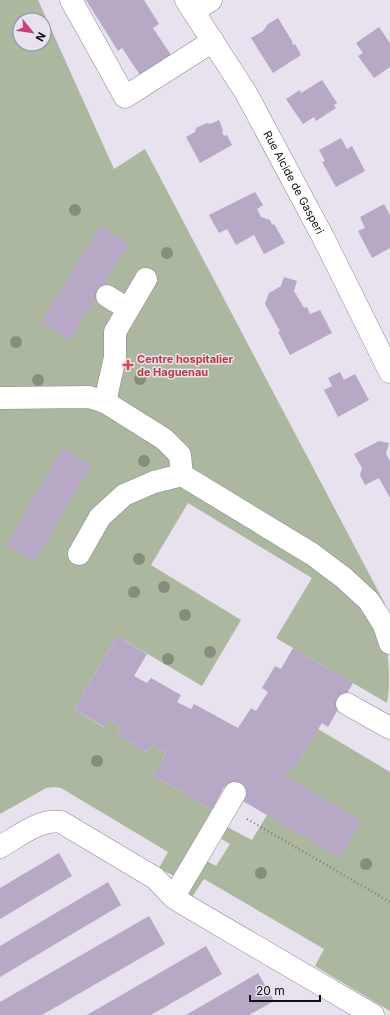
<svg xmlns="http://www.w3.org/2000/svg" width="390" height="1015" font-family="Inter,sans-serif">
<rect width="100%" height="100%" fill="#e7e2ed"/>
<path fill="#abb79f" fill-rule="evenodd" d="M0,0H38L114,169L145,149L385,604C386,622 386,639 388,657C389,673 390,687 387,703L276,638L312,578L188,503L151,565L241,620L202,686L117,636L74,709L103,727L108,719L122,727L117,735L147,752L152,745L166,753L153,775L212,810L174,876L159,868L168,852L61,788L54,787L46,788L0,814ZM20,20H44V44H20Z
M318,729L390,772V1011L315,966L324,949L204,879L192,897L188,893L205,860L216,866L230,844L220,838L227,827L252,840L267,815L282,774L296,766Z"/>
<path fill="#b7a8c6" d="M86,0H144L159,24L153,28L171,55L140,75L122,48L118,51Z
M278,18L292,41L293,45L295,44L301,55L273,73L251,38L263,31L268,24Z
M379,27L390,43V67L374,78L358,56L363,53L356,43Z
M322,80L337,103L334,105L336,108L316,121L314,117L303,124L286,99L300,90L301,93Z
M219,120L223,130L222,132L224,136L227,135L232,145L200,163L186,137L195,132L196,128L207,123L210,124Z
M341,138L347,149L352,146L365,171L336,187L322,162L325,161L319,150Z
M255,192L263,205L257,209L261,217L270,220L272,225L274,224L285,243L264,254L254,235L236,245L227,229L219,233L209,215Z
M384,204L390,215V248L372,258L358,231L365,228L360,217Z
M100,226L129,244L70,340L41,323Z
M284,277L297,281L294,291L304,308L307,307L310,314L320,310L332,333L290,355L278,332L280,331L265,304L269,293L281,286Z
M340,372L344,380L355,374L369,400L338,417L324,390L332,386L328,378Z
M379,441L389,443L386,454L390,461V498L379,478L365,485L360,475L362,468L354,454Z
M63,448L91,465L35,562L6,545Z
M117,636L147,654L134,676L147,683L151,678L181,695L177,702L191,709L194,704L238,728L251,708L256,711L268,692L262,688L275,666L281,669L293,648L353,683L328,727L322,723L296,766L282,774L362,821L340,858L243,801L244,799L224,787L212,810L153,775L166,753L152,745L147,752L117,735L122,727L108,719L104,727L74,709Z
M59,853L72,876L0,919V888Z
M108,882L121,905L0,977V946Z
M149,916L165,944L42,1015H0V1002Z
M206,946L222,974L151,1015H87Z
M258,973L274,1001L249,1015H186Z"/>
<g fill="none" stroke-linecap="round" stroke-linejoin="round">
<g stroke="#8d8892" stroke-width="23">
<g id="minor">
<path d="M71,0L125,97L213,41"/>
<path id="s1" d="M186,0L246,93L324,239L390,372"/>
<path d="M194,11L211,0"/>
<path d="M107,296L128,309"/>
<path d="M2,398L89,397L105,402L164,439L180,455L182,475L312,554L344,578L369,601L384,625L390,643"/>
<path d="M105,402L115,357V332L146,279"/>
<path d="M79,554L100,517L124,495L154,482L182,475"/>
<path d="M347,704L390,728"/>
<path d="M0,847C17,837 41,818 61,822L155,878L174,898L187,906L373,1015"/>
<path d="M179,888L235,793"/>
</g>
</g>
<path stroke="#807c84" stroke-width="2.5" stroke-dasharray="1 3" stroke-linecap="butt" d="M247,819L390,902"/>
<use href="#minor" stroke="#fff" stroke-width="22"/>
</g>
<g fill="#858e79">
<circle cx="75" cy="210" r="6"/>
<circle cx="167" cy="253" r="6"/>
<circle cx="16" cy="342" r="6"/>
<circle cx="140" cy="379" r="6"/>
<circle cx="38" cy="380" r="6"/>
<circle cx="144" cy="461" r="6"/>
<circle cx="139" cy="559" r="6"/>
<circle cx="164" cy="587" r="6"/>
<circle cx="134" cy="592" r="6"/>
<circle cx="185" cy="615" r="6"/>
<circle cx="210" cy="652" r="6"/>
<circle cx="168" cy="659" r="6"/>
<circle cx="97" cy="761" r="6"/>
<circle cx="366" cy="864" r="6"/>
<circle cx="261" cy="873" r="6"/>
</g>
<path fill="#e0444e" stroke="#e7e2ed" stroke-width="1.5" d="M126 359h4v4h4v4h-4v4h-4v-4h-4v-4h4z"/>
<g text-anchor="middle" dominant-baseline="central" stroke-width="3" stroke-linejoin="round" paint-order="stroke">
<g font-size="11" fill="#100e12" stroke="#e7e2ed">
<text stroke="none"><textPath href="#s1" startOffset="212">Rue Alcide de Gasperi</textPath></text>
</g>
<g font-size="11" font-weight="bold" fill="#be3a42" stroke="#e7e2ed" text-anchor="start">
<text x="137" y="359">Centre hospitalier<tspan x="137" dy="13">de Haguenau</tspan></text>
</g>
</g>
<g transform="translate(32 32) rotate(119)"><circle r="19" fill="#e7e2ed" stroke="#918d95"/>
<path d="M0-3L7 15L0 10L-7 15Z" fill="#cb4074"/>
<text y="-6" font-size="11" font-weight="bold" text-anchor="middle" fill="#100e12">N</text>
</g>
<path d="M250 995v6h70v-6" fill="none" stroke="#100e12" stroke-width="2"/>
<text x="256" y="995" font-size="12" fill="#100e12" stroke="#e7e2ed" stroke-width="3" paint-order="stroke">20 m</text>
</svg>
